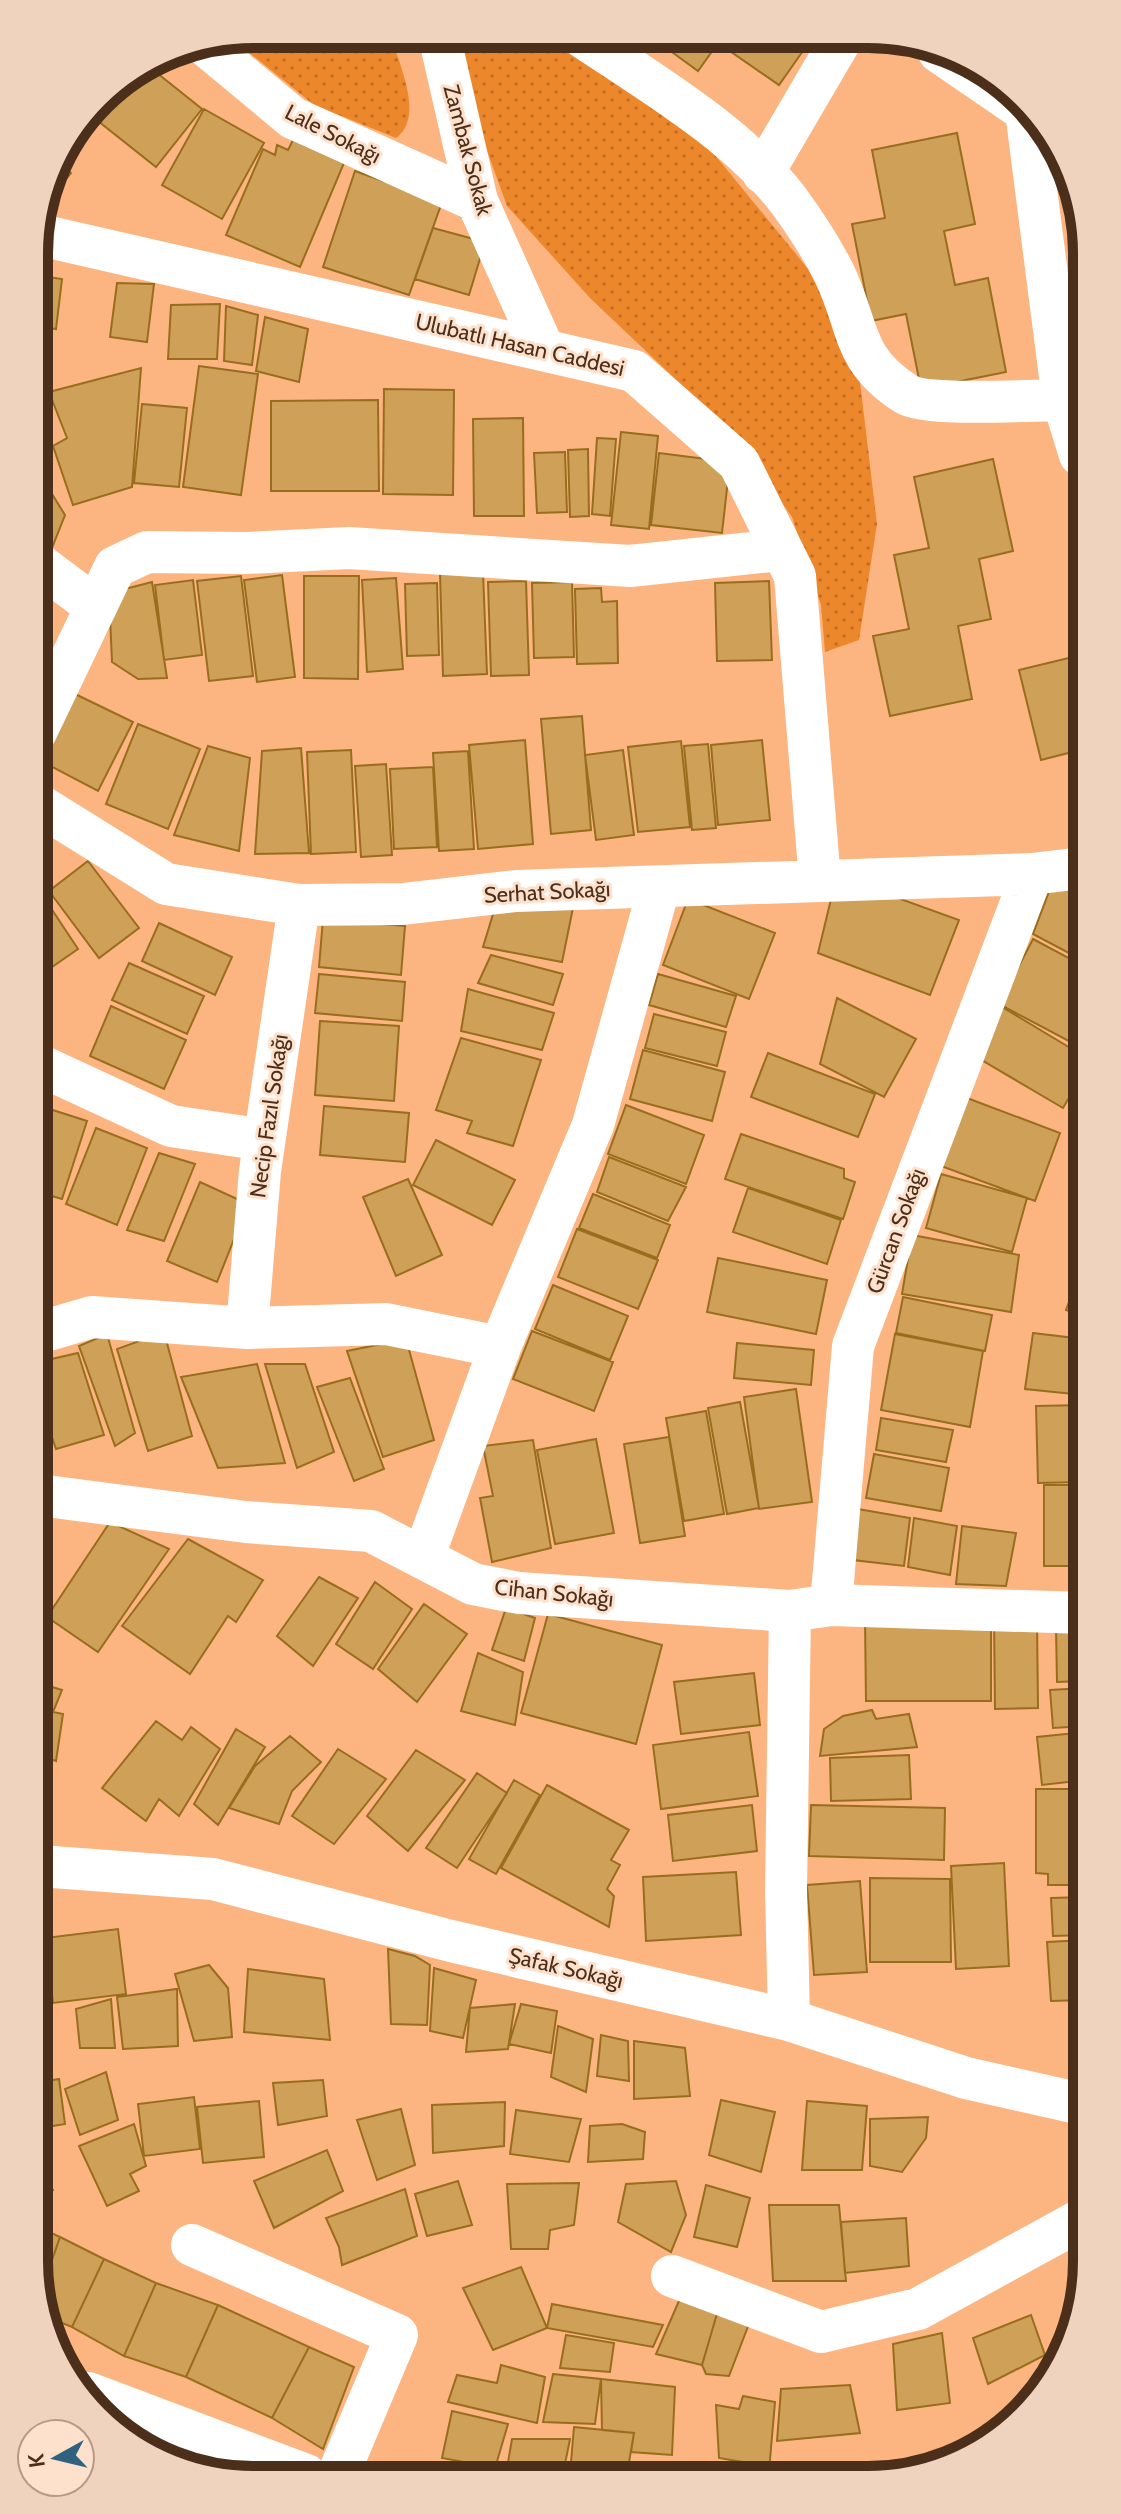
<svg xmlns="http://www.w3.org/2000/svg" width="1121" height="2514" font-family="Cabin,sans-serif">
<defs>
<pattern id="green-dots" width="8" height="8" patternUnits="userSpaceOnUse" patternTransform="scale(2)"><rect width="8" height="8" fill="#ed872b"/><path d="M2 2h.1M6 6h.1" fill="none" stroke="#c26f24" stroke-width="1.8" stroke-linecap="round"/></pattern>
</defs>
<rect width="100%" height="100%" fill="#fcb581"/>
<path fill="url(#green-dots)" d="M253,34L391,35C399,66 425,116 396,138L314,105L231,38Z
M445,35L565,36L705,143L836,303L858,365L877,524L859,640L825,652L821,605L792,517L728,429L590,298L507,206Z"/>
<path fill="#cfa057" stroke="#996d1e" stroke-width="2" d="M588,36H646L627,64Z
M650,36L812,38L779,85L718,43L698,71Z
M147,65L202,109L156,167L93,117L123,80Z
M204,109L264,143L222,219L162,185Z
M957,133L975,224L944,231L955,285L988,278L1006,372L921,389L906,314L871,321L852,224L885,218L872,150Z
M293,140L344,163L300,267L226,235L263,149L275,155L277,145L288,150Z
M56,160L71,173L43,206Z
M355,171L442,202L409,295L323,267Z
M433,228L485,242L469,295L415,279Z
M35,241L55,244L50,274L35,273Z
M35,275L62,279L56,329L35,326Z
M117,283L154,284L147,342L110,337Z
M220,304L217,359H168L171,305Z
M226,306L258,315L252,365L224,361Z
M265,317L308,329L299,382L256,371Z
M199,366L258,374L241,495L183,487Z
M141,368L132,487L73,505L53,446L67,438L49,392Z
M384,389L454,390L453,495L383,494Z
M378,400L379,491H271V401Z
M142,404L187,408L179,487L134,483Z
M523,418L524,516H474L473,419Z
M621,432L658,436L649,529L611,525Z
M597,438L616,439L610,516L592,514Z
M588,449L589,516L570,517L568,450Z
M565,452L567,512L537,513L534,453Z
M659,453L730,462L722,533L651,525Z
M993,459L1013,551L979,559L991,619L958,626L972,699L890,716L873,636L909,629L894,555L929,548L914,477Z
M35,475L44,481L65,515L48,558L36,548Z
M483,572L487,674L443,676L440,573Z
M282,575L295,677L257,682L244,580Z
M241,576L253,676L209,681L197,581Z
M304,576H359L358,679L304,678Z
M396,578L403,669L367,672L362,580Z
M193,580L202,655L164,660L155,585Z
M526,581L529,675L491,676L488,582Z
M769,581L772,660L717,661L715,583Z
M152,582L167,678L138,679L112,662L109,593Z
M572,582L574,657L534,658L532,583Z
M437,583L439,655L407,656L405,584Z
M601,588L602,602L617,601L618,663L577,664L575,589Z
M1081,655V792L1072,752L1041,760L1019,670Z
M73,693L133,722L98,791L41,761Z
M582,716L591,830L551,834L541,719Z
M138,724L200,749L168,829L106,804Z
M525,740L533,844L478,849L469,745Z
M762,740L770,820L718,825L711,745Z
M681,741L690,827L638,832L628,747Z
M708,744L716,828L692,830L684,746Z
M208,746L250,758L239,851L174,835Z
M301,748L309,853L255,854L262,751Z
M351,750L356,852L311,854L307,752Z
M623,750L634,835L596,840L585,755Z
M468,751L474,849L439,851L433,753Z
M386,764L392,855L361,857L355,766Z
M433,767L437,847L394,849L390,769Z
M88,861L139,928L99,958L49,891Z
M1053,881L1082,896V960L1033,934Z
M37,887L78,949L49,969L37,951Z
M832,895L895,897L959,920L930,995L818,953Z
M688,899L775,933L749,999L663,965Z
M574,903L562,962L483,947L494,911Z
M323,919L405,926L401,975L319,967Z
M159,923L232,957L215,995L142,961Z
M1033,939L1082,965V1048L999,1004Z
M491,955L563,974L553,1005L478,983Z
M129,963L204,996L187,1034L112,1000Z
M319,974L405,982L402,1021L315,1013Z
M658,974L736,996L726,1027L649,1005Z
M468,989L554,1013L542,1050L461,1031Z
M837,998L916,1039L884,1097L820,1064Z
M111,1006L186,1040L164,1089L90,1056Z
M1002,1007L1082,1055V1076L1063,1108L973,1055Z
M654,1014L726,1032L717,1066L645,1048Z
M320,1021L399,1026L394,1101L315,1095Z
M461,1038L541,1060L513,1146L467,1133L472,1121L436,1110Z
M643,1050L725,1072L712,1121L630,1099Z
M768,1053L875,1094L858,1137L751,1097Z
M967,1098L1060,1133L1035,1201L941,1166Z
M37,1105L87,1121L62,1199L38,1192Z
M626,1105L704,1135L686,1184L608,1154Z
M324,1106L409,1113L405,1162L320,1155Z
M96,1128L147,1148L117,1225L66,1204Z
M741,1134L844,1169V1178L855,1182L843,1219L725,1179Z
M436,1140L515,1180L492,1225L413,1185Z
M159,1153L195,1164L164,1241L127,1230Z
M609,1157L686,1187L668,1221L597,1192Z
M941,1174L1027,1198L1012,1252L926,1228Z
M408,1179L442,1255L396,1276L363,1197Z
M200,1182L248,1204L217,1282L167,1261Z
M748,1188L841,1220L827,1264L733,1232Z
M593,1194L670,1225L657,1258L579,1228Z
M577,1229L658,1260L638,1309L558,1277Z
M912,1235L1019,1255L1011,1312L902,1294Z
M718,1258L827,1280L816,1334L707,1312Z
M1083,1264V1317L1066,1310Z
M553,1285L628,1316L610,1360L535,1329Z
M903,1297L992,1315L985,1351L896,1333Z
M532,1331L613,1362L594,1411L513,1379Z
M164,1332L192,1436L148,1451L117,1349Z
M1033,1333L1083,1339V1395L1025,1389Z
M107,1334L135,1433L115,1446L79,1346Z
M895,1334L983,1351L970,1427L881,1410Z
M406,1339L434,1440L383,1457L347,1351Z
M737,1343L814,1350L811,1385L734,1378Z
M78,1353L104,1435L56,1449L38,1396V1362Z
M257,1364L285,1463L218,1468L181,1377Z
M265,1364H305L334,1452L297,1468Z
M350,1378L384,1469L354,1481L317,1387Z
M796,1389L812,1502L759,1509L744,1397Z
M740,1402L759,1508L727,1514L708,1408Z
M1084,1405V1482L1038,1483L1036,1406Z
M706,1411L724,1514L684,1521L666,1418Z
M881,1418L953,1430L946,1462L876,1450Z
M669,1437L685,1536L640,1543L624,1444Z
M596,1439L614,1533L555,1544L537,1450Z
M533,1440L551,1548L492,1562L480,1498L493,1496L483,1446Z
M874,1454L949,1468L941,1511L866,1498Z
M1044,1485H1084V1566H1044Z
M858,1509L910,1518L904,1566L853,1560Z
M914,1518L957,1526L950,1575L908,1567Z
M110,1522L169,1549L98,1652L47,1617Z
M962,1526L1016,1533L1006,1586L956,1584Z
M188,1539L263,1580L236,1622L228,1616L190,1674L122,1626Z
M319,1577L358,1598L313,1666L277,1636Z
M375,1582L412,1609L373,1669L336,1644Z
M424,1604L467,1634L417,1702L378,1669Z
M506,1608L535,1618L524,1661L492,1650Z
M548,1614L662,1645L636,1744L521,1713Z
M991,1619V1701H866L865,1620Z
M994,1620H1037L1038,1708L995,1709Z
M1084,1628V1681L1057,1682L1056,1629Z
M478,1653L523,1672L515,1725L461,1711Z
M39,1666L48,1668L42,1684L62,1690L53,1712L63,1714L56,1761L46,1758L43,1778Z
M754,1673L760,1725L681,1734L674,1682Z
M1084,1688L1085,1726L1053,1728L1050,1690Z
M872,1710L876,1719L909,1714L917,1747L820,1756L824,1729L843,1716Z
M156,1721L182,1740L191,1727L220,1749L179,1816L159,1799L146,1821L102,1788Z
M236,1729L265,1747L218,1825L194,1804Z
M749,1732L758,1796L661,1809L653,1745Z
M1085,1732V1780L1042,1785L1037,1737Z
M290,1736L321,1762L292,1791L279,1824L229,1808L255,1766Z
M338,1749L386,1779L334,1844L292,1816Z
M416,1750L465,1780L408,1851L367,1816Z
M909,1755L911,1799L831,1801L830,1758Z
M477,1773L507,1793L457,1868L426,1848Z
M514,1780L540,1795L496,1874L469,1859Z
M547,1785L629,1830L611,1860L620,1865L607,1889L614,1896L609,1927L501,1868Z
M1036,1789H1085V1885H1048V1874L1036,1873Z
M752,1805L757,1851L673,1861L668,1815Z
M811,1805L945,1808L944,1860L809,1856Z
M1004,1863L1009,1966L956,1969L951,1866Z
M736,1872L741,1935L646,1941L643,1877Z
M870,1878L950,1879L951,1962H870Z
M860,1881L867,1972L814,1975L807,1885Z
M1085,1897V1935L1053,1936L1051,1898Z
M118,1929L126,1994L53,2003L45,1938Z
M1085,1940L1086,2000L1051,2001L1047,1942Z
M388,1949L415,1956L430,1965L427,2025L391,2024Z
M209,1965L228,1988L232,2037L194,2041L175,1974Z
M434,1968L476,1980L463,2038L430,2031Z
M248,1969L324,1979L330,2040L244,2032Z
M177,1989L178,2046L123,2049L117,1997Z
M111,1999L115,2048H80L76,2009Z
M515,2004L508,2049L466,2052L470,2008Z
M521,2004L557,2011L551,2053L509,2044Z
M558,2026L593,2039L586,2092L551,2077Z
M601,2035L628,2041L629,2081L597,2076Z
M634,2041L685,2048L690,2096L634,2099Z
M106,2072L118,2120L80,2135L65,2089Z
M59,2079L65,2124L41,2128V2082Z
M323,2080L327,2116L278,2125L273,2083Z
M194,2097L200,2149L144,2156L138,2104Z
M721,2100L775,2112L761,2172L709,2155Z
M259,2101L264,2157L203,2163L197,2107Z
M807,2101L867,2106L862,2170H802Z
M505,2102L504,2146L433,2153L432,2105Z
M401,2109L415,2165L377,2180L357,2120Z
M516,2110L581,2119L569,2162L510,2154Z
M928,2117L926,2138L902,2172L870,2166V2119Z
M134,2124L146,2166L130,2174L139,2191L107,2206L79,2146Z
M622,2124L645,2132L643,2159L588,2162L590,2126Z
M327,2150L343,2191L274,2228L254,2181Z
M41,2178L53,2190L41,2202Z
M458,2181L472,2225L427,2236L415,2194Z
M676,2181L686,2215L671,2252L618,2222L626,2184Z
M579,2183L574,2225L550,2230L548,2249H511L507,2184Z
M706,2185L750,2198L737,2247L694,2237Z
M405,2189L417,2236L342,2265L339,2247L326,2218Z
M769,2205H839L846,2281H773Z
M906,2218L909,2266L845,2273L841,2222Z
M41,2228L60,2237L41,2292Z
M60,2237L104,2259L72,2327L42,2315L41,2292Z
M104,2259L156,2283L124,2356L72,2327Z
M521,2267L547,2328L493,2350L463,2288Z
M156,2283L218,2305L186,2377L124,2356Z
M681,2296L719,2307L702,2365L656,2354Z
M552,2304L663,2325L653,2347L547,2328Z
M218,2305L309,2347L272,2418L186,2377Z
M719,2307L752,2316L729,2376L706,2374L702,2365Z
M1031,2315L1045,2355L988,2384L973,2338Z
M942,2333L950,2403L897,2410L893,2344Z
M566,2335L614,2343L610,2372L560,2368Z
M309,2347L354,2367L323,2449L272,2418Z
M501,2365L545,2377L537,2423L448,2402L457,2375L497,2383Z
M553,2374L601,2379L595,2424L543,2422Z
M601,2379L675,2387L672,2455L631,2452L634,2433L602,2430Z
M850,2385L860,2433L777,2441L781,2389Z
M743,2396L775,2402L769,2471L754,2473L748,2463L719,2458L716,2405L739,2409Z
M452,2411L508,2424L493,2475L461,2473L464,2462L442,2458Z
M574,2427L634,2433L627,2474H570Z
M512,2439H570L563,2474H506Z"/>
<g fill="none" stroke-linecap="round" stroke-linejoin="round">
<path stroke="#fff" stroke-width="42" d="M439,35L477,201L544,350
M581,36C651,83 737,133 789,201C805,223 822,249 834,273C860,326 850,358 906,394C927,407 1033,400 1063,400
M204,44L293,118L477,201
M939,52L1028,113
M1026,111L1063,400L1080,455
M763,173L842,38
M36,234L634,371L739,463L795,576L820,881
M36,562L96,607
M36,732L115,567L147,552L246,553L349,548L630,566L780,550
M36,803L166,884L299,905L403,904L516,891L1032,874L1082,868
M37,1064L171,1126L264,1140
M247,1328L260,1171L299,905
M38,1333L92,1317L247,1328L386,1324L500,1347L593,1125L659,888
M39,1495L246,1522L371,1531L473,1584L519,1593L790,1611L831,1605L1084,1613
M423,1558L500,1347
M831,1605L853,1346L1032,874
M40,1866L213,1879L451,1941L789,2020L966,2078L1086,2105
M789,2020L786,1890L790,1611
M192,2245L397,2335L338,2475
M672,2276L821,2332L918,2309L1086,2217
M88,2393L306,2475"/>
</g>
<g text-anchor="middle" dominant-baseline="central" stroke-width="6" stroke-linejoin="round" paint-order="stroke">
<g font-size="22" fill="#4c2f1a" stroke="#fee1cc">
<text transform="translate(333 134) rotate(27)">Lale Sokağı</text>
<text transform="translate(468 150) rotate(75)">Zambak Sokak</text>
<text transform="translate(520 345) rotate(13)">Ulubatlı Hasan Caddesi</text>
<text transform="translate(547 892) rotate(-3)">Serhat Sokağı</text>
<text transform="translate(269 1116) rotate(-82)">Necip Fazıl Sokağı</text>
<text transform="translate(896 1231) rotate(-70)">Gürcan Sokağı</text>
<text transform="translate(554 1593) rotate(6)">Cihan Sokağı</text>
<text transform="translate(566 1968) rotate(13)">Şafak Sokağı</text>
</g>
</g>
<path d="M0 0H1121V2514H0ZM253 48H868A205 205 0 0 1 1073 253V2261A205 205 0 0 1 868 2466H253A205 205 0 0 1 48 2261V253A205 205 0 0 1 253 48Z" fill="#f0d3be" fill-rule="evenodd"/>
<path fill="none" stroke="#4c2f1a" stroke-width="10" d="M253 48H868A205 205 0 0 1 1073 253V2261A205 205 0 0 1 868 2466H253A205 205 0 0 1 48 2261V253A205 205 0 0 1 253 48Z"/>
<g transform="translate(56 2458) rotate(262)"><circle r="38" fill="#fee1cc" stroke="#b79a85" stroke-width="2"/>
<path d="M0-6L14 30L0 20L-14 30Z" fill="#30617f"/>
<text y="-12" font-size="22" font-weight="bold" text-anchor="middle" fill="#4c2f1a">K</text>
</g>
</svg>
